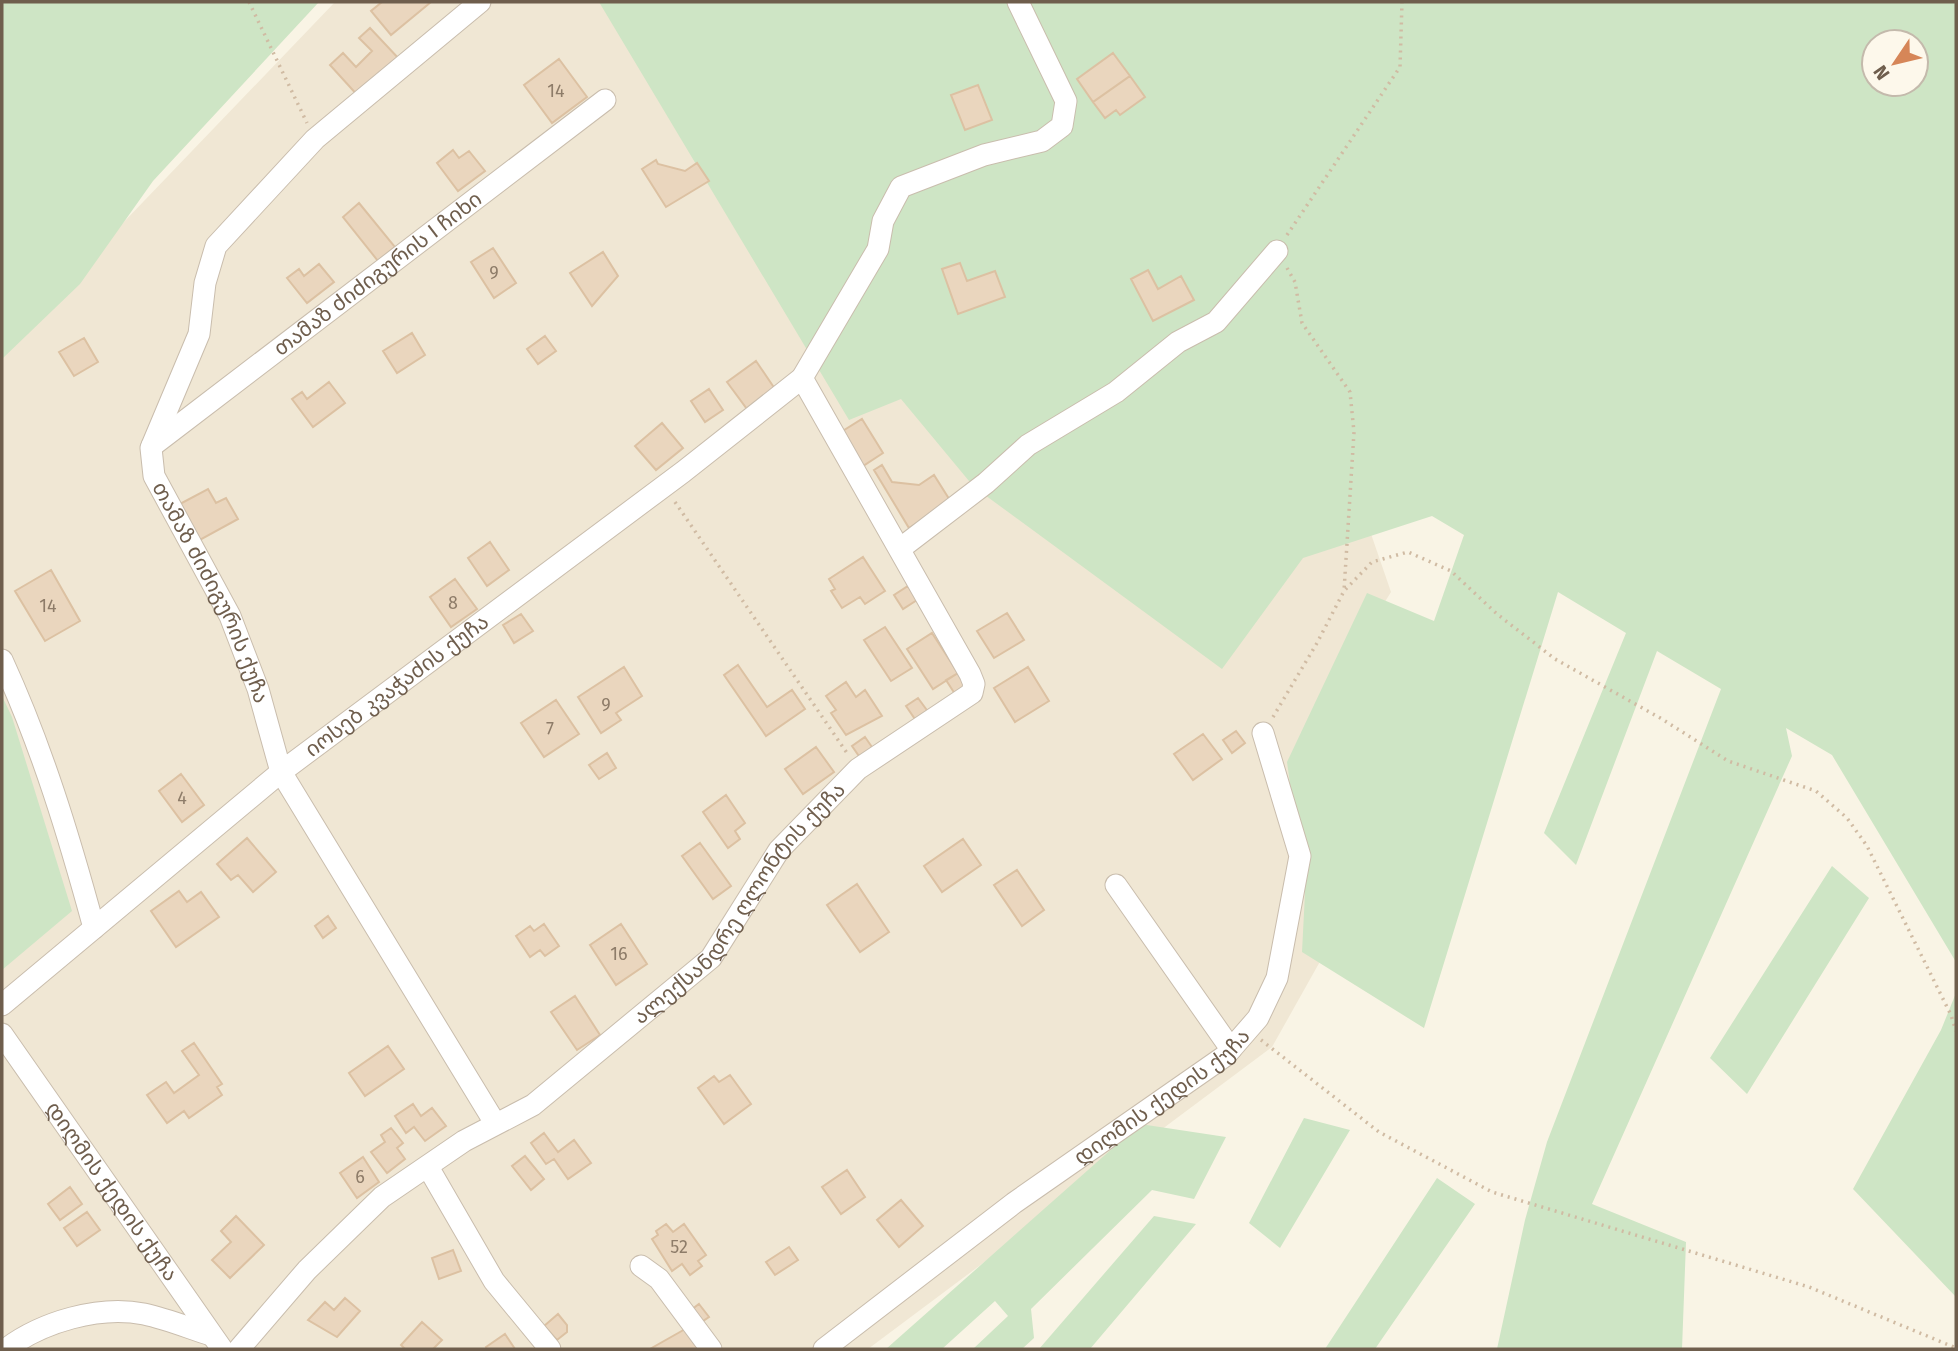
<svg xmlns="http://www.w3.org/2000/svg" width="1958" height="1351" font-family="'Fira Sans','Noto Sans Georgian',sans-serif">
<rect width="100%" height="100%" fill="#f9f4e5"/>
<path fill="#f0e7d4" d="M335,2H611L1230,124L1391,592L1295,746L1345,917L1272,1047L868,1349H2V349Z"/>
<path fill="#cee5c5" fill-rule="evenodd" d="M2,2H319L153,181L80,284L2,359Z
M599,2H1956V962L1832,755L1786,728L1792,756L1592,1204L1686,1242L1682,1349H1497L1525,1220L1547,1142L1721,689L1657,651L1576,865L1544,833L1626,633L1558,592L1424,1028L1302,952L1305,893L1287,762L1367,593L1434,621L1464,535L1432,516L1303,558L1222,669L974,487L901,399L849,420ZM1874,42H1916V84H1874Z
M2,696L12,717L72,911L2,970Z
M1832,866L1869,898L1747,1094L1710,1058Z
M1956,993V1297L1853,1189L1941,1030Z
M1304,1118L1350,1130L1280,1248L1249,1223Z
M1140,1124L1226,1137L1194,1199L1152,1190L1031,1309L1034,1338L1022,1349H973L1008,1316L995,1301L942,1349H886Z
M1437,1178L1475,1204L1375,1349H1325Z
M1154,1216L1196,1224L1090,1349H1039Z"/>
<path fill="#ead6be" stroke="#dcc1a2" stroke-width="2" d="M382,2H431L391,35L371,11Z
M370,28L401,61L360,98L330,65L343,53L356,67L372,51L359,38Z
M1113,53L1130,76L1093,102L1077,79Z
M559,59L587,97L552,123L524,85Z
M1130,76L1145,97L1120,115L1116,110L1105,118L1093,102Z
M978,85L992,120L965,130L951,95Z
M453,150L459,158L469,151L485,171L458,191L437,163Z
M656,160L658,164L685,171L697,163L709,181L666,207L642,169Z
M359,203L395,247L378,261L343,217Z
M493,248L516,283L494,298L471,262Z
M603,252L618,276L592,306L570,273Z
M960,263L967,281L995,271L1005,297L958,314L942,269Z
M319,264L334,282L307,303L287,278L299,269L304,276Z
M1148,270L1158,289L1181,276L1194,300L1153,321L1131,279Z
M412,333L425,355L397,373L383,351Z
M545,336L556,351L538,364L527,349Z
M84,338L98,362L74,376L59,352Z
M756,361L775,389L747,409L727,382Z
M329,382L345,403L313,427L292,399L302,392L307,399Z
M709,389L723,410L705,422L691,401Z
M862,419L883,453L863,466L841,432Z
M662,423L683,448L656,470L635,446Z
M882,465L892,482L919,485L934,475L951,502L909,528L874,470Z
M208,489L216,503L226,498L238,519L198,541L178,505Z
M490,542L509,570L487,586L468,558Z
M863,557L885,591L865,604L860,597L842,608L831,591L835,589L829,579Z
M51,570L80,621L45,641L15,591Z
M455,579L477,609L451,627L430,597Z
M908,586L917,600L903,609L894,595Z
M1007,613L1024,640L994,658L977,631Z
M521,614L533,631L514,643L503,625Z
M885,627L912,668L891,681L864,640Z
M932,633L958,673L933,689L907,649Z
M738,665L767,707L792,690L805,709L766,736L724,675Z
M624,667L642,696L616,713L621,720L601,733L578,697Z
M1028,667L1049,701L1015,722L994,688Z
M958,673L967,687L955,694L946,680Z
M846,682L856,697L865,690L882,716L846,735L831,713L836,710L826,696Z
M918,698L929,713L917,722L906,706Z
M556,700L579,734L544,757L521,723Z
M1236,731L1245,743L1232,753L1223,740Z
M1203,734L1222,759L1193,780L1174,754Z
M865,737L874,750L861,759L852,746Z
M816,747L834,772L803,794L785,769Z
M607,753L616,768L599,779L589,765Z
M181,774L204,805L182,822L159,791Z
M726,795L745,823L735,831L740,839L728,848L703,812Z
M247,838L276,872L253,892L238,875L231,880L217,864Z
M963,839L981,865L942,892L924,866Z
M700,843L731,886L713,899L682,856Z
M1017,870L1044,910L1022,926L994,885Z
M857,884L889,932L860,952L827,905Z
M179,891L187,902L201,892L219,917L176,947L151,911Z
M328,916L336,928L323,938L315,926Z
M544,924L559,946L545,956L540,950L530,957L516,936L530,926L534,931Z
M621,924L647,964L616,985L590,945Z
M575,996L600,1035L577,1050L551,1012Z
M194,1043L222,1084L217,1087L222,1095L189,1118L184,1111L167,1123L147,1095L166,1082L174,1093L199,1075L182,1051Z
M388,1046L404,1069L365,1096L349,1073Z
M730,1075L751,1104L724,1124L698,1088L714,1076L719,1082Z
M413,1104L421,1116L432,1108L446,1126L425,1141L414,1127L406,1133L395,1116Z
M391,1128L403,1143L397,1148L405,1159L387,1173L371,1152L385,1142L381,1135Z
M544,1133L558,1152L574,1140L591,1163L568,1179L554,1159L546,1164L531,1143Z
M525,1156L544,1179L531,1190L512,1166Z
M363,1157L379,1182L357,1198L340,1173Z
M847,1170L865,1197L841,1214L822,1187Z
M70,1187L82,1204L60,1220L48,1204Z
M901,1200L923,1226L899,1247L877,1220Z
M87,1212L100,1230L77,1246L64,1228Z
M236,1216L264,1245L230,1278L212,1260L231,1242L221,1231Z
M666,1224L673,1232L684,1224L706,1255L698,1261L702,1266L690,1275L682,1264L672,1271L652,1239L658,1235L656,1231Z
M789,1247L798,1260L775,1275L766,1262Z
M453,1250L461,1271L439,1279L432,1258Z
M345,1298L360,1311L337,1337L308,1320L325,1302L334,1310Z
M699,1304L709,1317L700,1323L691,1310Z
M558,1314L567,1325V1332L557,1340L544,1326Z
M422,1322L442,1340L433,1349H405L401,1345Z
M687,1328L699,1349H650Z
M505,1334L515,1349H487L486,1347Z"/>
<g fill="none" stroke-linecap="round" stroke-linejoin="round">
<g stroke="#c9bdad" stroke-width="23">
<g id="minor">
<path id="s1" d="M480,2L315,139L216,246L205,283L199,334L151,448L154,476L230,616L258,689L281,772L495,1123"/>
<path id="s2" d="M152,446L605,100"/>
<path d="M901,548L986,483L1028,445L1116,392L1178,342L1216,322L1277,251"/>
<path d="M2,660C42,747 69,836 94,928"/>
<path d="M1116,885L1231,1049"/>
<path id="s3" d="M2,1005L281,772L683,472L802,378L878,249L883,221L901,187L984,155L1042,141L1062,126L1066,101L1018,2"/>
<path id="s4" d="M2,1034L222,1349"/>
<path d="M428,1167L494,1281L550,1349"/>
<path d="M641,1266L659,1279L711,1349"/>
<path d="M6,1349C42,1322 99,1305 144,1314C167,1319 189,1328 211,1335"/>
<path id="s5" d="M239,1349L307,1270L382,1197L464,1141L533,1105L711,958L779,850L858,769L972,693L974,684L970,674L802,378"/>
<path id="s6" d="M824,1349L1014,1203L1225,1056L1258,1018L1277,978L1300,856L1263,733"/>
</g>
</g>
<path stroke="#d0bba3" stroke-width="3.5" stroke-dasharray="2 5" stroke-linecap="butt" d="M249,2L307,123
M1287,235L1400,67L1402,2
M1287,268L1295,282L1302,323L1350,392L1354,432L1344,591
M675,502L847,753
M1273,717L1317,643L1344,591L1372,562L1408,552L1451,571L1497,614L1555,659L1662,719L1728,761L1816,791L1847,818L1867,846L1951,1015L1956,1031
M1261,1040L1379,1132L1492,1192L1809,1287L1956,1348"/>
<use href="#minor" stroke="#fff" stroke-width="21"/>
</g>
<g text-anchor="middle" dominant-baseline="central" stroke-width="7" stroke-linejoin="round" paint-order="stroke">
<g font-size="18" fill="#8e7c69">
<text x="556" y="91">14</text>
<text x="494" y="273">9</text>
<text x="453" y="603">8</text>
<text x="48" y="606">14</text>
<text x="606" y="705">9</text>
<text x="550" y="729">7</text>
<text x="182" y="798">4</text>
<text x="619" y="954">16</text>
<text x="360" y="1177">6</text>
<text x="679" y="1247">52</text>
</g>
<g font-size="21" fill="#6f5e4d" stroke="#fdf8eb">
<text stroke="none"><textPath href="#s2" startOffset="284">თამაზ ძიძიგურის I ჩიხი</textPath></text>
<text stroke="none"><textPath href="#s1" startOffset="732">თამაზ ძიძიგურის ქუჩა</textPath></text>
<text stroke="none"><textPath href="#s3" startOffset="508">იოსებ კვაჭაძის ქუჩა</textPath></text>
<text stroke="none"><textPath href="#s5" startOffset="677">ალექსანდრე ღლონტის ქუჩა</textPath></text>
<text stroke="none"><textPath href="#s6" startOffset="422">დიღმის ქედის ქუჩა</textPath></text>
<text stroke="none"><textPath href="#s4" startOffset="192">დიღმის ქედის ქუჩა</textPath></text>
</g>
</g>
<rect width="1958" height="1351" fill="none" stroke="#6f5e4d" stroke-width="7"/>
<g transform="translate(1895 63) rotate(235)"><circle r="33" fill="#fdf8eb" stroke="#c4baac" stroke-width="2"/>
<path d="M0-5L12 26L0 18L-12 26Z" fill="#d68658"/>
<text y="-10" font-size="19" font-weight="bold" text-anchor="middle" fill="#6f5e4d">N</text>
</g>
</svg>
